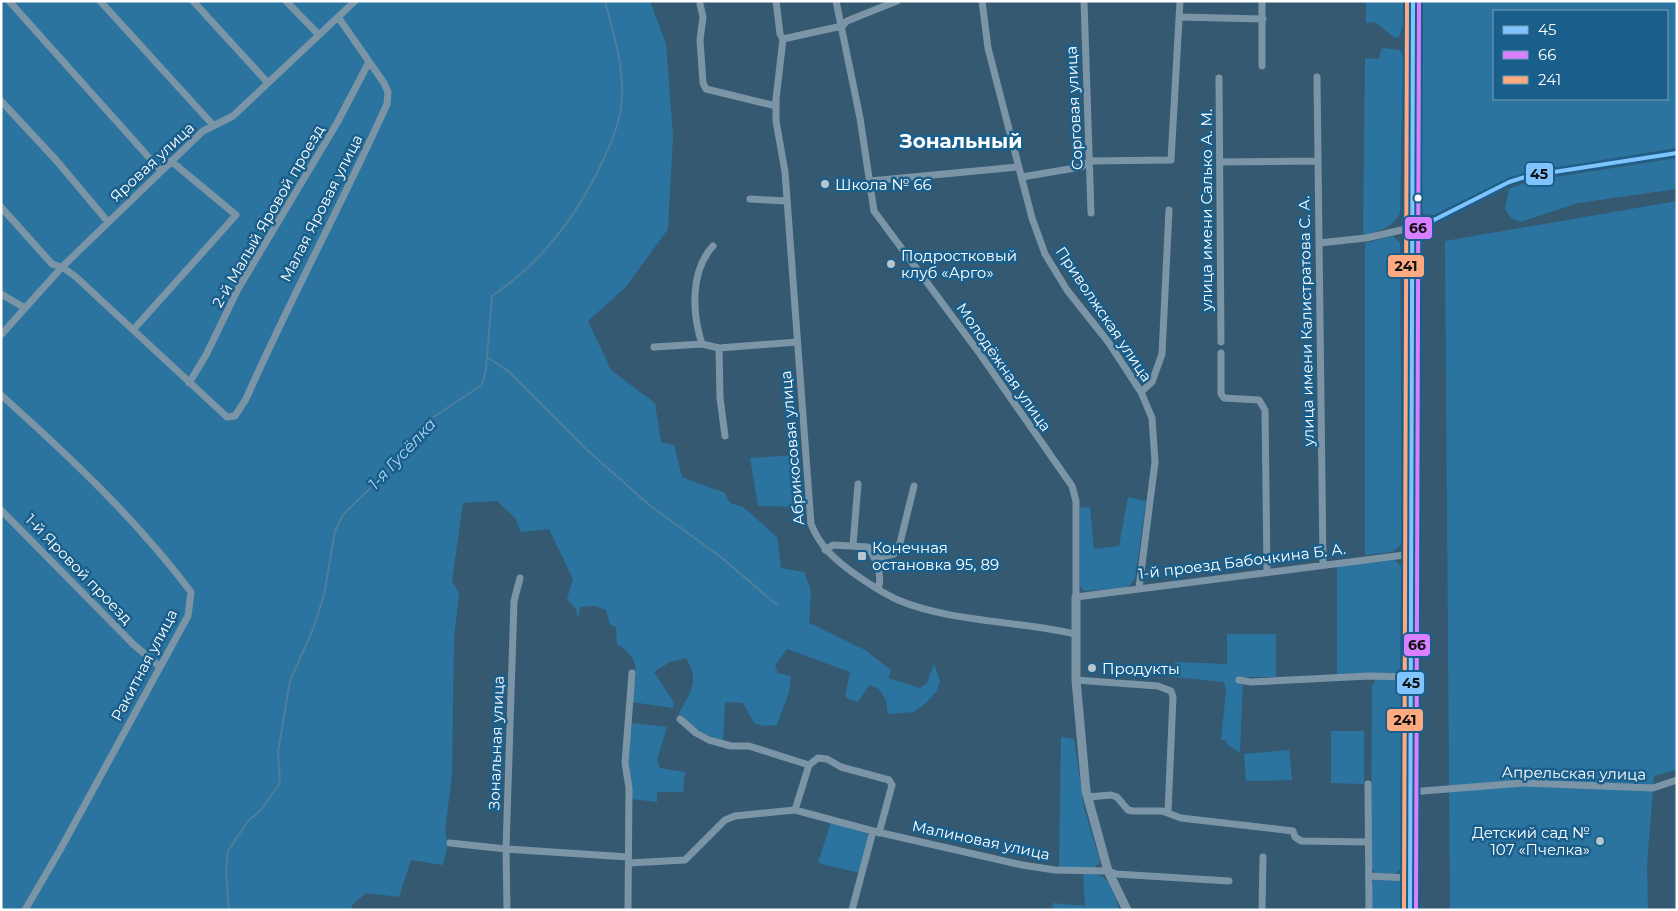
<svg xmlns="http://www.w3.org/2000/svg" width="1678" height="911" font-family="Montserrat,sans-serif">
<rect width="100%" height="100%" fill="#345971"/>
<path fill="#2b74a0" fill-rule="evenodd" d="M1,1H650L666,44L673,136L668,229L626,287L588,321L611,370L655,403L661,442L674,445L682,477L725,493L730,503L743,507L777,537L781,568L804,572L811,591L809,623L865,650L891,670L888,678L920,688L927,683L934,664L940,681L937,691L928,701L914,712L888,714L886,700L879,689L869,685L858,702L845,697L850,672L787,649L775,666L778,673L791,676L789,692L777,725L764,726L754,723L743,703L725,702L723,740C704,736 693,727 679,713C691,690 700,683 686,658L670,662L654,672L674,703L673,708L632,702C635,674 644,661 617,644L616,627L610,625L606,610L594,606L580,607L578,619L576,609L567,599L573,579L549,529L521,532L516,519L497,501L463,503L452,581L459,593L454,639L452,775L445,831L448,844L443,865L411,860L399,897L366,893L352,905L351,910H1Z
M1366,1H1403V25L1399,37L1395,38L1375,22L1366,23Z
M1419,1H1677V148L1528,172L1508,178L1434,215L1424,214L1419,206ZM1494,11H1667V99H1494Z
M1384,48L1400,50L1403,57L1400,213C1392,229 1379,231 1363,235L1365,58L1379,59L1381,49Z
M1677,158V189L1578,203L1520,222L1511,218L1505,209L1509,189L1530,181Z
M1677,201V770L1654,776L1647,865L1648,910H1450L1445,241Z
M1393,236L1400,243L1402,544L1392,552L1365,555V243Z
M799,455L804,507L758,506L750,458Z
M1128,497L1146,501L1135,579L1127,588L1084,591L1080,586V508L1090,507L1094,549L1119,546Z
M1395,560L1401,566L1400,669L1393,674H1337V566Z
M1227,634H1276V677H1243L1240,753L1227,744L1226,740H1221L1226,691L1224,682L1175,677V662L1227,664Z
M1377,678C1387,678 1396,677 1402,686L1403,867L1395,874L1376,873L1371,868L1372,686Z
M631,723L667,727L657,760L660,768L685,772L683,792H657V802L632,799L628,763Z
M1331,731H1364V784L1331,783Z
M1061,737L1074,739L1084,807L1100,862L1094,868L1059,867Z
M1289,750L1292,780L1246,781L1244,754Z
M831,822L868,834L860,873L818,863Z
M1083,872C1112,874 1110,886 1120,910H1052L1053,903L1085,906Z
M1375,879L1399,881L1402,886V910H1371V884Z"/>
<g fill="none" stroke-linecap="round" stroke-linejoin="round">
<path stroke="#4d7e9c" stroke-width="2" d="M487,357L508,371L585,448L648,504L722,558L777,605
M229,910L226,871L228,851L248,821L260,811L280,783L278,752L290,681L313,629L324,595L335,531L343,515L404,455L432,418L482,385L486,369L492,296C543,262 580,211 605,156C614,135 622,117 622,94C623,62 613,32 605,1"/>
<path stroke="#7b95a6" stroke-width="7" d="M9,1L161,171
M100,1L213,125
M193,1L268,83
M286,1L319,35
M776,1L780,34L783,39L776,99V121L785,172L811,524C820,546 833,558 852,572C866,582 882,593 898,600C950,622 1019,621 1075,634
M836,1L860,118L874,211L980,354L1072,486L1076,501V597L1412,554
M982,1L988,48L1032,218L1045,254L1067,290L1109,343L1141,392L1152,418L1155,462L1139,588
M1084,1L1091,213
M1262,1V66
M700,4L703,17L700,40L703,83L706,89L776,106
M1179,17L1263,19
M842,26L847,21L897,1
M783,39L842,26
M1317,77L1323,565
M1219,78L1221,342
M1,101L56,160L108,222
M1221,162L1317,161
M1022,177L1081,167L1090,161L1171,160L1180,1
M870,181L1018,167
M750,199L787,201
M1,207L52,264L62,267L76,277L227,417L235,416L246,399C290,299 342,204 387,104L388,92L384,83L338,17
M1319,243L1366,238L1424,225L1509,182L1528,176L1677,153
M1,294L25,308
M133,330L236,215L171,161
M1,335L62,267L203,131L233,116L355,1
M702,344C692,313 690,271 713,246
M654,347L702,344L719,348L797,342
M719,348L720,398L725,436
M1221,353V394L1224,398L1259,400L1265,410L1267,571
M189,383L206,355L238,289L337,123L369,62
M1141,392L1152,382L1162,354L1169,210
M1,395C69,456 136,519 191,592L188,616L60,850L25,910
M1,510L133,644L160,667
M853,545L858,484
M825,550L833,545L868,547C876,559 883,575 878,589
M876,558L894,554L899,547L914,486
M1076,680L1158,686L1171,691L1173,697L1168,812
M1239,680L1251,682L1369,676L1411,677
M680,719L696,733L709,740L731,746H749L809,765
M1368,784L1369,910
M1410,792L1523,783L1653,788L1677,780
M1088,797L1111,795L1117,797L1128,810L1133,811H1162L1181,818L1293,831L1295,837L1301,841L1368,842
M795,810L809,765L818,758L827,759L841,767L889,780L892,785L879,833
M450,843L506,849L628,857
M629,863L685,860L725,820L735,816L795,810L873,831L1022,865L1055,870L1108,871L1116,874L1229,881
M1369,876L1410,878
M507,910L506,849L514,601L520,578
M628,910L629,788L625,763L632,673
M852,910L873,831
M1262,910L1263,857"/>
<path stroke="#7b95a6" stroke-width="9" d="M1076,597V680L1086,791L1108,871L1127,910"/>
<path stroke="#7a93a3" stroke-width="10" d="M1410,910L1413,1"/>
<g stroke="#1a5f8b" stroke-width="8">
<path id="bus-1" d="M1412,228L1424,225L1509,182L1528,176L1677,153
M1410,910L1413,1"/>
</g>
<g stroke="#1a5f8b" stroke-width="8">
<path id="bus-2" d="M1416,910L1419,1"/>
</g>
<g stroke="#1a5f8b" stroke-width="8">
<path id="bus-3" d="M1404,910L1407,1"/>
</g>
<use href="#bus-1" stroke="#80c4ff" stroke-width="4"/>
<use href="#bus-2" stroke="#d880ff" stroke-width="4"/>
<use href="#bus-3" stroke="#ffa980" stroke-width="4"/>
</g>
<g fill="#b8c5cd" stroke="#1a5f8b" stroke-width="2">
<circle cx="825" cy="184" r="5"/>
<circle cx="891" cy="264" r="5"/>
<rect x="857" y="551" width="10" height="10" rx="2.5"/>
<circle cx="1092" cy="668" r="5"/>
<circle cx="1600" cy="841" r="5"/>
</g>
<circle fill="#fff" stroke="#1a5f8b" stroke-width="2" cx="1418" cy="198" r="4.5"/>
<g text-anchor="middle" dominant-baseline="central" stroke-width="5" stroke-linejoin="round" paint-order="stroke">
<g font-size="15" fill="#fff" stroke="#1a5f8b">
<text transform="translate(1074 108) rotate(-93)">Сорговая улица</text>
<text transform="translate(152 162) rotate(-43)">Яровая улица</text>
<text transform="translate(321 208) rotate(-63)">Малая Яровая улица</text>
<text transform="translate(1206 210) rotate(-90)">улица имени Салько А. М.</text>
<text transform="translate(268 216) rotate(-60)">2-й Малый Яровой проезд</text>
<text transform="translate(1104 314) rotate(56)">Приволжская улица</text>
<text transform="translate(1306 321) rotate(-91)">улица имени Калистратова С. А.</text>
<text transform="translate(1004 367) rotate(55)">Молодёжная улица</text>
<text transform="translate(792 448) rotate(-95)">Абрикосовая улица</text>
<text transform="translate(1242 561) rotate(-7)">1-й проезд Бабочкина Б. А.</text>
<text transform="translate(79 569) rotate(46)">1-й Яровой проезд</text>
<text transform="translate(144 665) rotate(-62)">Ракитная улица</text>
<text transform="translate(496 743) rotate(-88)">Зональная улица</text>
<text transform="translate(1574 773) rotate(1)">Апрельская улица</text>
<text transform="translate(981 840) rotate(12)">Малиновая улица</text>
</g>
<g font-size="15" fill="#fff" stroke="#1a5f8b" text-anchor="start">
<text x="835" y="184">Школа № 66</text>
<text x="901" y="255">Подростковый<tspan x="901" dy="17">клуб «Арго»</tspan></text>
<text x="872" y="547">Конечная<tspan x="872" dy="17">остановка 95, 89</tspan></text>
<text x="1102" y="668">Продукты</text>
<text x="1590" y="832" text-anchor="end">Детский сад №<tspan x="1590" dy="17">107 «Пчелка»</tspan></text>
</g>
<g font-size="16" font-style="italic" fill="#b0dbf5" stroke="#1a5f8b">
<text transform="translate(402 454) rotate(-47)">1-я Гусёлка</text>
</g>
<g font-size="20" font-weight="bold" fill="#fff" stroke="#1a5f8b">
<text x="961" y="141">Зональный</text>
</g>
</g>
<g stroke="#1a5f8b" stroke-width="2">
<rect x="1525" y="162" width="29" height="24" rx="5" fill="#80c4ff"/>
<rect x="1404" y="216" width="29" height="24" rx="5" fill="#d880ff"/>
<rect x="1387" y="254" width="38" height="24" rx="5" fill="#ffa980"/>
<rect x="1403" y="633" width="28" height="24" rx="5" fill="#d880ff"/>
<rect x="1396" y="671" width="29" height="24" rx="5" fill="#80c4ff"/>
<rect x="1386" y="708" width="38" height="24" rx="5" fill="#ffa980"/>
</g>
<g font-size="14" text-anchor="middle" font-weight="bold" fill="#111">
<text x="1539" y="179">45</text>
<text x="1418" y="233">66</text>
<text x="1406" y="271">241</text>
<text x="1417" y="650">66</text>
<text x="1411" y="688">45</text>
<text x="1405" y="725">241</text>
</g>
<rect width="1678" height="911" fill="none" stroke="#ffffff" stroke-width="5"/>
<rect x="1493" y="10" width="175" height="90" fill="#1a5f8b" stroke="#769fb9"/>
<rect x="1503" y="26" width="25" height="8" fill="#80c4ff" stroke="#769fb9"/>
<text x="1538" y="35" font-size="15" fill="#ffffff">45</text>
<rect x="1503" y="51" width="25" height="8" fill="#d880ff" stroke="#769fb9"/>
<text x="1538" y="60" font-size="15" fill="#ffffff">66</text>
<rect x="1503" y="76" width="25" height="8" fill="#ffa980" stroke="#769fb9"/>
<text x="1538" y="85" font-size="15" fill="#ffffff">241</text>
</svg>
